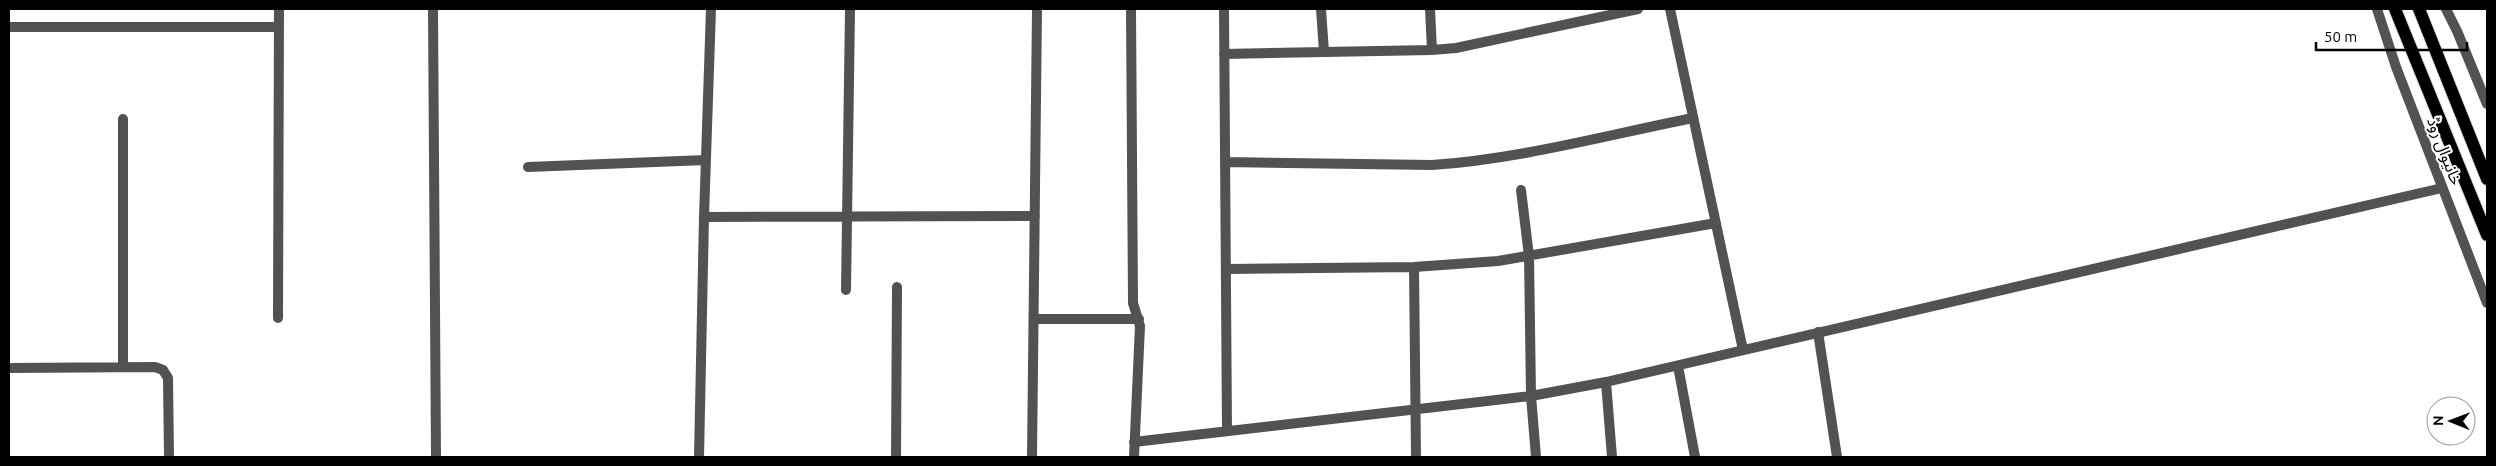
<svg xmlns="http://www.w3.org/2000/svg" width="2496" height="466" font-family="Ubuntu,'Noto Sans Arabic',sans-serif">
<rect width="100%" height="100%" fill="#fff"/>
<g fill="none" stroke-linecap="round" stroke-linejoin="round">
<g stroke="#dbdbdb" stroke-width="14">
<path id="primary" d="M2395,9L2487,235
M2419,9L2487,179"/>
</g>
<path stroke="#525252" stroke-width="10" d="M433,9L436,457
M1131,9L1133,303L1140,326L1134,457
M1224,9L1227,431
M1321,9L1324,52
M1430,9L1432,50
M1670,9L1743,350
M9,27H279
M1224,54L1432,50L1456,48L1638,9
M123,119V367
M1225,162L1432,165C1520,159 1607,135 1693,118
M528,167L706,160
M1521,190L1529,256L1531,396L1536,457
M704,217L1035,216
M1414,267L1416,457
M1226,269L1414,267L1498,261L1716,223
M846,290L850,9
M278,318L279,9
M1034,319H1139
M1818,332L1837,457
M1678,366L1695,457
M9,368L155,367L163,370L168,378L169,457
M1606,382L1612,457
M1134,442L1531,396L1606,382L2442,188
M699,457L704,217L711,9
M896,457L897,287
M1032,457L1037,9"/>
<path stroke="#525252" stroke-width="10" d="M2377,9L2396,67L2487,303
M2446,9L2457,31L2487,104"/>
<use href="#primary" stroke="#000" stroke-width="12"/>
</g>
<g text-anchor="middle" dominant-baseline="central" stroke-width="4" stroke-linejoin="round" paint-order="stroke">
<g font-size="16" fill="#000" stroke="#fff">
<text transform="translate(2445 151) rotate(69)">خانیوال روڈ</text>
</g>
</g>
<rect width="2496" height="466" fill="none" stroke="#000000" stroke-width="20"/>
<g transform="translate(2451 421) rotate(271)"><circle r="24" fill="#ffffff" stroke="#999999"/>
<path d="M0-4L9 19L0 12L-9 19Z" fill="#000000"/>
<text y="-8" font-size="14" font-weight="bold" text-anchor="middle" fill="#000000">N</text>
</g>
<path d="M2316 42v8h151v-8" fill="none" stroke="#000000" stroke-width="2.5"/>
<text x="2324" y="42" font-size="15" fill="#000000" stroke="#ffffff" stroke-width="4" paint-order="stroke">50 m</text>
</svg>
